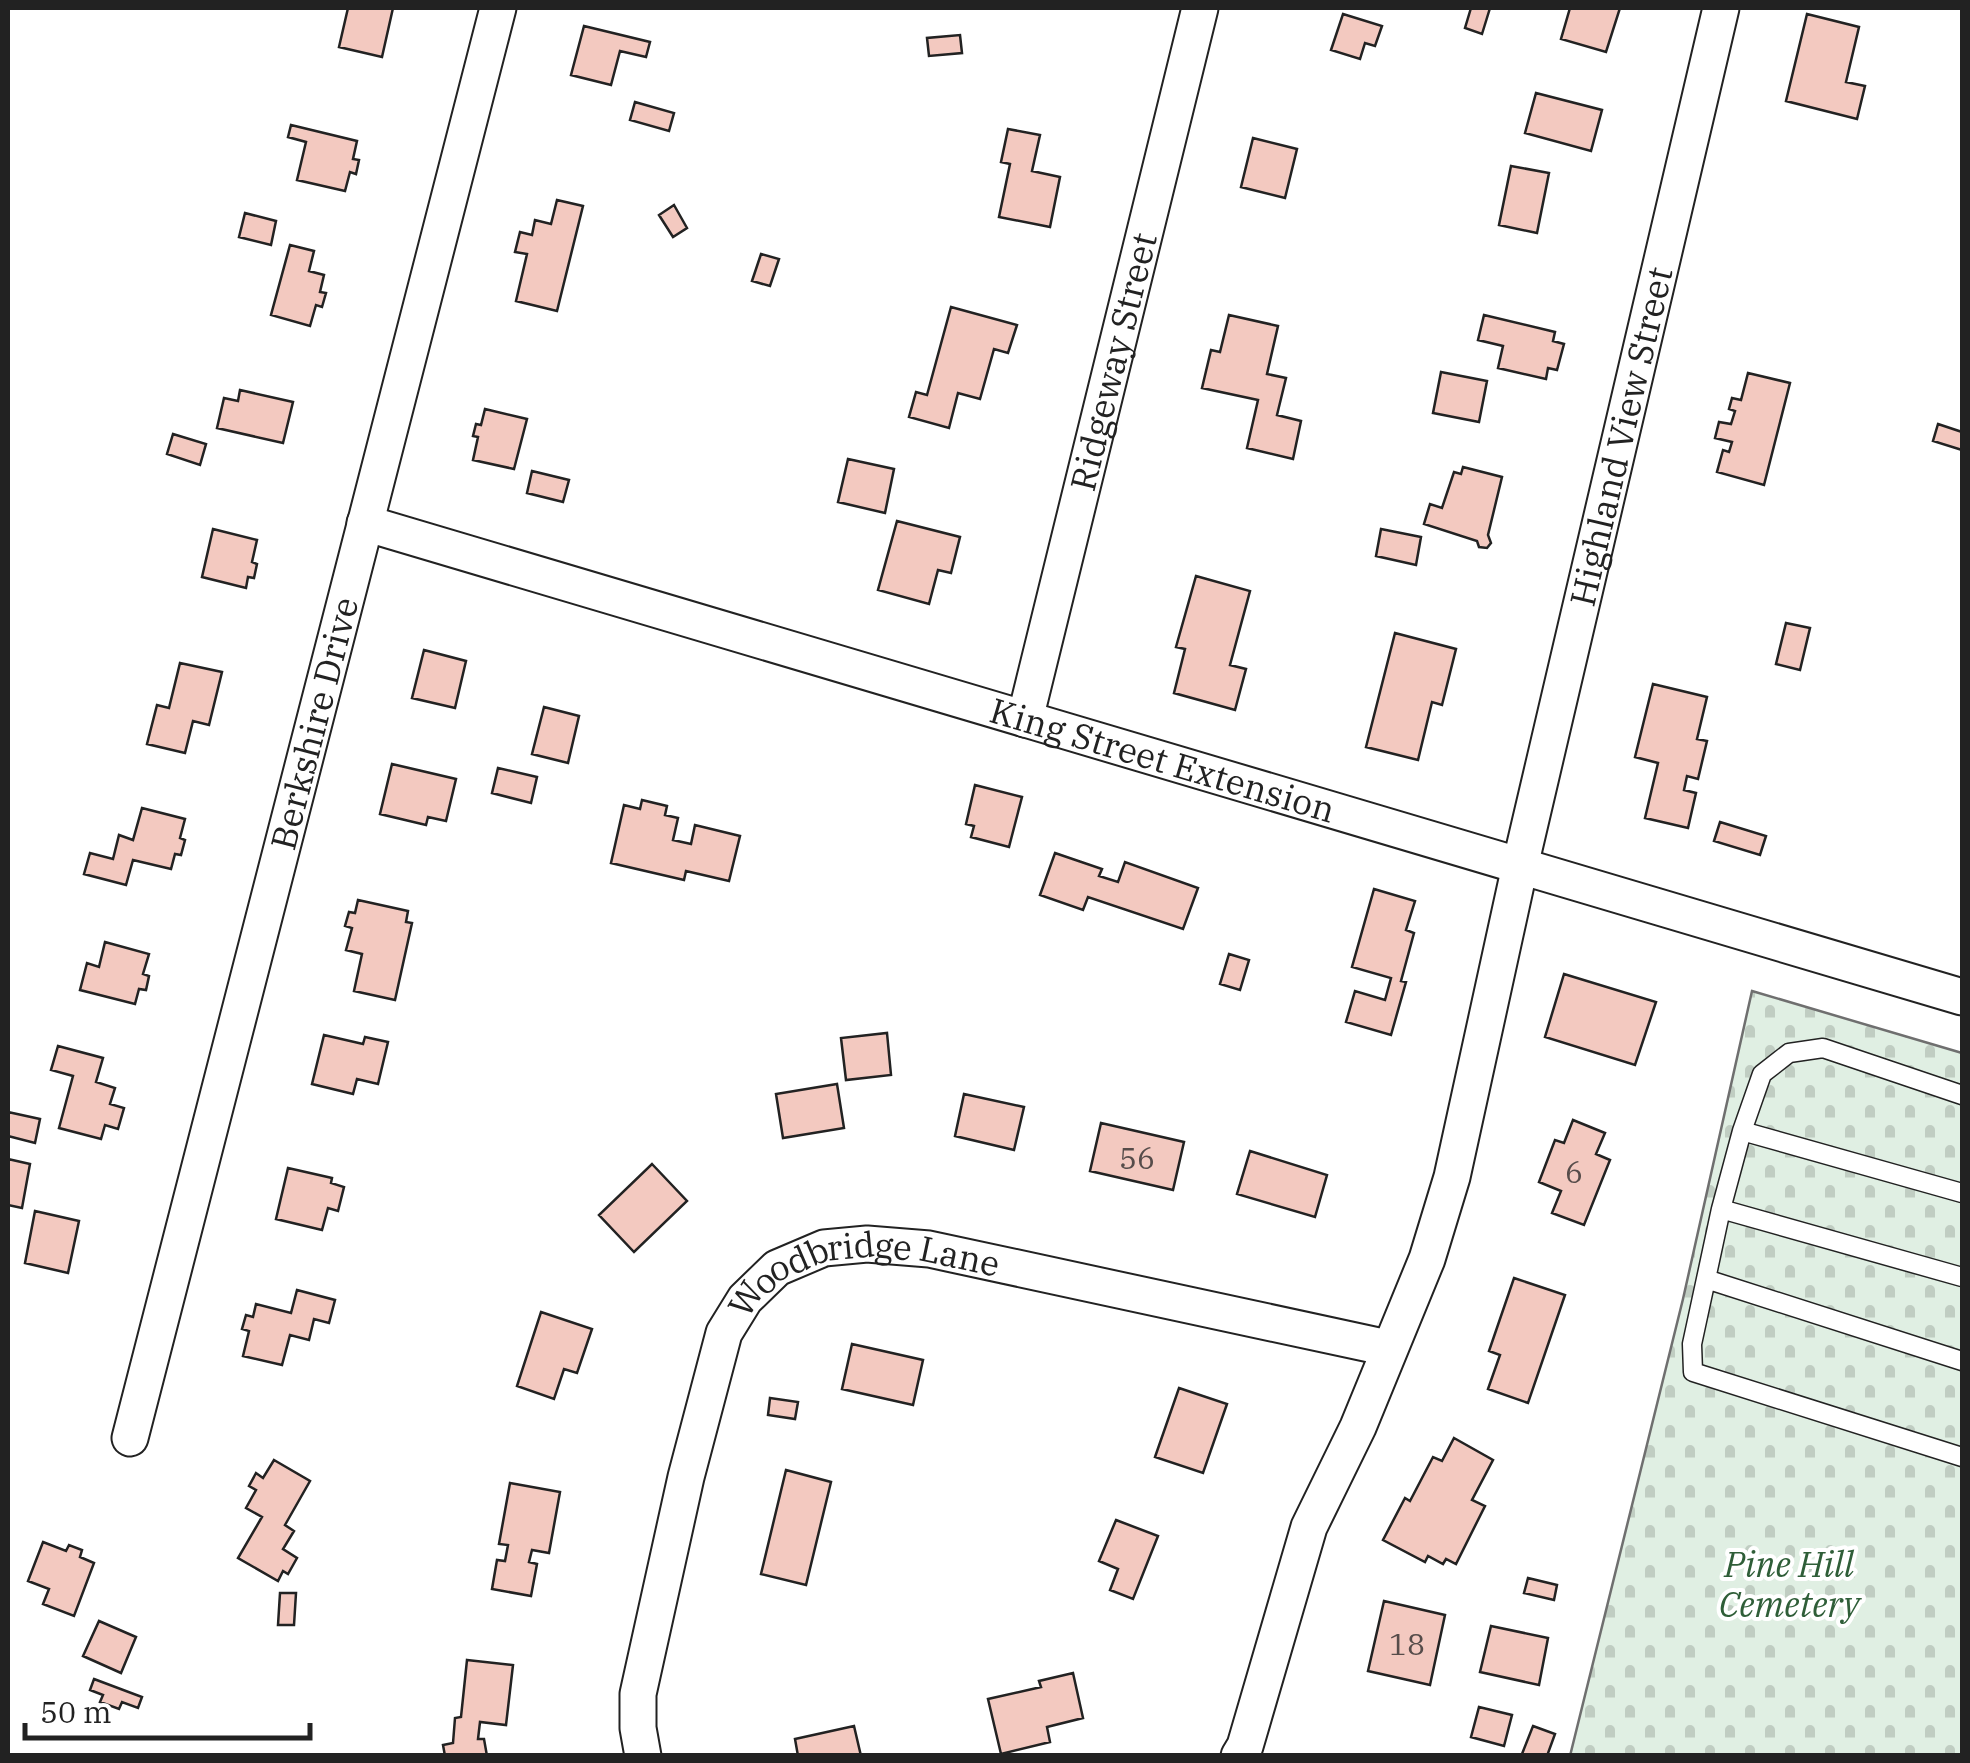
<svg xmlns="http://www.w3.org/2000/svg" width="1970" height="1763" font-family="'IBM Plex Serif',serif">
<defs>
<pattern id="cemetery-stones" width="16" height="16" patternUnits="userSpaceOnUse" patternTransform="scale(2.5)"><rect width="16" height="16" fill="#e0efe3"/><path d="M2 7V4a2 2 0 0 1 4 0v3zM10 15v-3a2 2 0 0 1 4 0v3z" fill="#c0cdc2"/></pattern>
</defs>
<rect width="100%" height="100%" fill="#fff"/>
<path fill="url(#cemetery-stones)" stroke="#6f6f6f" stroke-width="2.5" d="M1752,991L1962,1053V1755L1570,1756L1683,1299Z"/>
<path fill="#f3c9c0" stroke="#222" stroke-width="2.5" d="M348,8H393L382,57L339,47Z
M1471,8H1490L1482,34L1465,28Z
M1570,8H1620L1606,52L1561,39Z
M1343,14L1382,26L1375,46L1365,43L1360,59L1331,50Z
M1807,14L1859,27L1846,82L1865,86L1857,119L1786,101Z
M584,26L650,42L646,57L620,51L611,85L571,75Z
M960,35L962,53L929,56L927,38Z
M1536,93L1602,110L1591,151L1525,133Z
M635,102L674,113L669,131L630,120Z
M291,125L357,141L353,159L359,160L356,174L350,172L345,191L297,180L306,142L288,137Z
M1008,129L1040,135L1032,171L1060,177L1050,227L999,217L1010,164L1001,162Z
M1253,138L1297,149L1285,198L1241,187Z
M1511,166L1549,173L1537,233L1499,225Z
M557,200L583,206L557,311L516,301L527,254L515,252L520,232L532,235L535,220L551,224Z
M674,205L687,228L673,237L659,215Z
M245,213L276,221L271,245L239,237Z
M290,245L314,251L309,271L324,275L320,292L326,293L322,307L316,305L310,326L271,315Z
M761,254L779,259L770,286L752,281Z
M951,307L1017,325L1008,353L994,349L980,399L958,393L949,428L909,417L916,392L927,395Z
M1229,315L1278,326L1267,374L1286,378L1277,415L1301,421L1293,459L1247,448L1258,400L1202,388L1211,350L1220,352Z
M1484,315L1555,332L1553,341L1564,344L1557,370L1548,368L1546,379L1498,368L1503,346L1478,340Z
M1441,372L1487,381L1479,422L1433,413Z
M1748,373L1790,383L1764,485L1717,472L1723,450L1729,452L1732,442L1715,438L1719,422L1731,424L1735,411L1729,409L1732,398L1741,400Z
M240,390L293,402L283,443L217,428L224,398L238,401Z
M485,409L527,419L514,469L473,460L478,437L473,436L476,424L481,425Z
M1938,424L1962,432V450L1933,441Z
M173,434L206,444L200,465L167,454Z
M848,459L894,469L885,513L838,502Z
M1463,467L1502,477L1488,535L1491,543L1487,548L1479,547L1477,541L1424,524L1430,504L1442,508L1454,472L1461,474Z
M532,471L569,480L563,502L527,493Z
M897,521L960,537L951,573L938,570L929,604L878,590Z
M213,529L257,540L252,562L257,564L254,578L248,577L246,588L202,577Z
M1381,529L1421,537L1416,565L1376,556Z
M1196,576L1250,591L1230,665L1246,669L1235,710L1174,693L1185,649L1176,647Z
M1786,623L1810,628L1800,670L1776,664Z
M1395,633L1456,649L1442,705L1432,702L1418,760L1366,747Z
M424,650L466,661L455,708L412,698Z
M180,663L222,672L209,725L193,721L185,753L147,744L157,705L169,708Z
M1653,684L1707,697L1697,739L1707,741L1698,779L1687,776L1684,790L1696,793L1688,828L1645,818L1658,763L1635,757Z
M544,707L579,716L568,763L532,754Z
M392,764L456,779L446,821L428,817L426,825L380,814Z
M498,768L537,777L531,803L492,793Z
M975,785L1022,797L1009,847L971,837L974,826L966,824Z
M642,800L667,806L665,815L678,818L673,840L691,844L695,825L740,836L729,881L686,871L684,880L611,863L624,805L640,809Z
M142,808L185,819L180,838L185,840L181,855L175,854L171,869L133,860L126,885L84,874L90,853L113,859L119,835L133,840Z
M1720,822L1766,836L1760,855L1714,841Z
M1055,853L1102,869L1099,876L1118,882L1125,862L1198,888L1183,929L1088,897L1083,910L1040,895Z
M1374,889L1415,901L1406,930L1414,933L1401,981L1406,982L1391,1035L1346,1022L1355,991L1385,1000L1391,978L1352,967Z
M358,900L408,911L406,922L412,923L395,1000L354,991L362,954L346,950L352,928L345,926L349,912L355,913Z
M105,942L149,954L143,974L149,976L146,990L139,989L135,1004L80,990L87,963L99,967Z
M1229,954L1249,960L1240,990L1220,984Z
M1564,974L1656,1002L1635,1065L1545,1037Z
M887,1033L891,1075L846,1080L841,1038Z
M324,1035L363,1044L365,1037L388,1042L378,1084L357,1079L353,1094L312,1084Z
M58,1046L103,1058L96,1082L115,1088L110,1104L124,1108L118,1129L105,1125L101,1139L59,1128L73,1076L51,1070Z
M837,1084L844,1128L783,1138L776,1094Z
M964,1094L1024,1107L1014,1150L955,1136Z
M8,1112L40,1119L35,1143L8,1136Z
M1573,1120L1605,1133L1596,1154L1610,1160L1584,1225L1552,1213L1561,1191L1539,1182L1555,1140L1564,1143Z
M1101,1123L1184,1142L1173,1190L1090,1171Z
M1250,1151L1327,1175L1315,1217L1237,1194Z
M8,1159L30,1164L22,1208L8,1205Z
M652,1164L687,1201L634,1252L599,1215Z
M288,1168L332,1178L331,1183L344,1187L338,1211L328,1208L322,1230L276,1219Z
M35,1211L79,1221L68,1273L25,1263Z
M1514,1278L1565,1295L1528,1403L1488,1389L1500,1355L1489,1351Z
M297,1290L335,1300L329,1323L314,1319L309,1340L290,1335L282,1365L243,1356L249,1331L242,1329L246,1315L253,1317L256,1304L291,1313Z
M541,1312L592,1329L577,1373L564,1369L554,1399L517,1386Z
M852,1344L923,1360L913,1405L842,1389Z
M1179,1388L1227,1404L1203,1473L1155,1457Z
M770,1398L798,1402L795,1419L768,1415Z
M1454,1438L1493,1460L1472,1500L1485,1506L1456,1564L1446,1559L1443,1564L1428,1556L1425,1562L1383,1540L1405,1498L1410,1501L1433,1457L1442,1461Z
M274,1460L310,1481L285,1525L294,1531L283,1549L297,1558L288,1574L283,1571L278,1581L238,1558L262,1517L246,1508L256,1490L249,1486L256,1473L263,1478Z
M786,1470L831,1482L806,1585L761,1574Z
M510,1483L560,1492L549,1553L532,1550L529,1562L537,1564L531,1596L492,1589L497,1560L505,1561L508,1545L499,1544Z
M1116,1520L1158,1536L1133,1599L1110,1590L1118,1569L1099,1561Z
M43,1542L66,1551L69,1545L82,1550L80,1557L94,1563L74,1616L43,1604L49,1589L28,1581Z
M1528,1578L1557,1585L1554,1600L1524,1593Z
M280,1593H296L294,1625H278Z
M1384,1601L1445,1615L1430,1685L1368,1671Z
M99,1621L136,1637L121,1673L83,1656Z
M1491,1626L1548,1638L1539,1685L1480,1672Z
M467,1660L513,1665L506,1725L480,1722L478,1739H484L487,1756H445L443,1745L453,1743L455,1718L461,1717Z
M1073,1673L1083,1718L1047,1727L1050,1742L1001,1754L988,1699L1041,1687L1039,1681Z
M94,1679L142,1697L138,1708L122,1702L119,1709L100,1702L103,1695L90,1690Z
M1479,1707L1512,1715L1504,1746L1471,1737Z
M854,1726L861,1756H798L795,1739Z
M1533,1726L1555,1734L1547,1756L1522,1754Z"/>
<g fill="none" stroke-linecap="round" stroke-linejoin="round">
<g stroke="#222" stroke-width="21">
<path id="service" d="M1962,1095L1823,1048L1789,1053L1762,1074L1742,1131L1721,1209L1962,1277
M1742,1131L1962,1193
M1706,1279L1721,1209
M1962,1361L1706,1279L1692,1344L1693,1372L1962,1457"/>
</g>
<g stroke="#222" stroke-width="39">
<g id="minor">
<path id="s1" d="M365,523L1962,997"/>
<path id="s2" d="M1025,719L1200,8"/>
<path id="s3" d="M130,1438L498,8"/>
<path id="s4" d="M643,1756L638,1728V1694L686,1477L724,1333L745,1299L777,1268L824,1248L867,1244L929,1249L1388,1348"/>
<path id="s5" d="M1239,1756L1245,1746L1309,1527L1358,1427L1427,1259L1452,1177L1520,866L1721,8"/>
</g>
</g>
<use href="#service" stroke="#fff" stroke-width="18"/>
<use href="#minor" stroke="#fff" stroke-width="35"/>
</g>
<g text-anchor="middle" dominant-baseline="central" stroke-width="8" stroke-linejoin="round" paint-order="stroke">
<g font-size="30" fill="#564c4a">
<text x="1137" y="1157">56</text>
<text x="1574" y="1171">6</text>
<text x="1407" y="1643">18</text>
</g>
<g font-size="35" fill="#222" stroke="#fff">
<text stroke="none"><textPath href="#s2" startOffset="368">Ridgeway Street</textPath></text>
<text stroke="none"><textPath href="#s5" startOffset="1378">Highland View Street</textPath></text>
<text stroke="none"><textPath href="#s3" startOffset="738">Berkshire Drive</textPath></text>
<text stroke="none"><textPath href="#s1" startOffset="832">King Street Extension</textPath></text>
<text stroke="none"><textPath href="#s4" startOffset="602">Woodbridge Lane</textPath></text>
</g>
<g font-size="35" font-style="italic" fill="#2f5e38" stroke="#fff">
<text x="1789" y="1564">Pine Hill<tspan x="1789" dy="40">Cemetery</tspan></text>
</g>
</g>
<rect width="1970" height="1763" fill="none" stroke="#222222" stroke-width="20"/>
<path d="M25 1723v15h285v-15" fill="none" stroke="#222222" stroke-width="5"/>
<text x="40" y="1723" font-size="30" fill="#222222" stroke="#ffffff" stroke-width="8" paint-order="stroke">50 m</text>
</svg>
